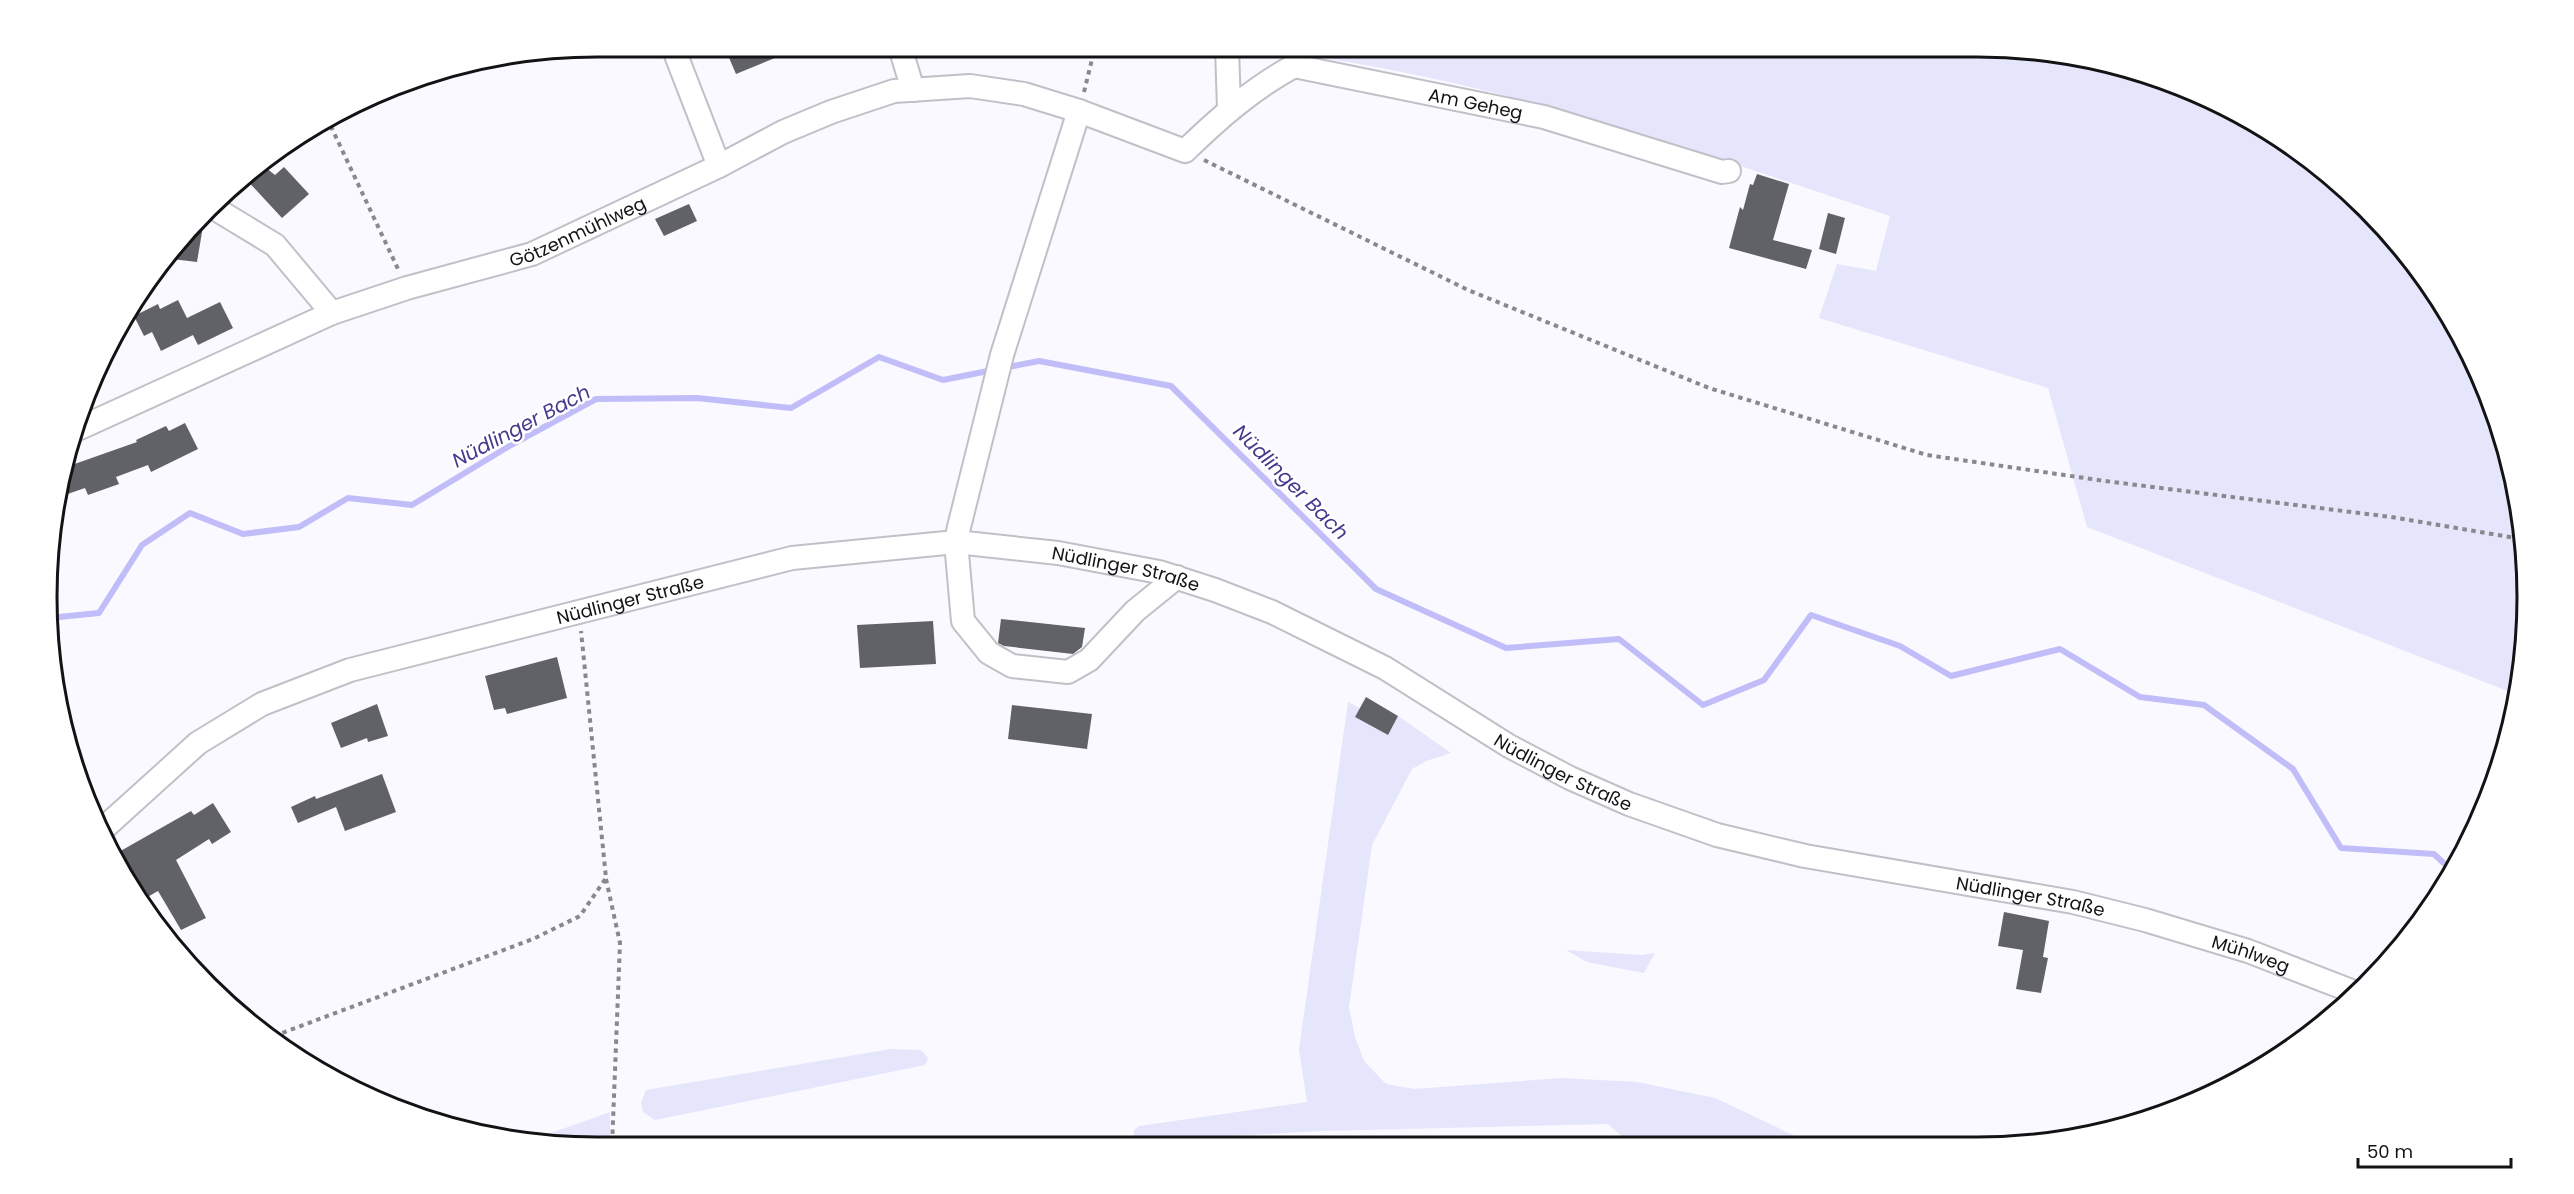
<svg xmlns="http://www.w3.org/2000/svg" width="2574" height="1194" font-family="Poppins,sans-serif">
<rect width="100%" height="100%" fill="#f9f9ff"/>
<path fill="#e5e5fc" d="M1237,47H1977L2084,57L2187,88L2283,139L2366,207L2435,291L2485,386L2517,489L2527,597L2518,695L2087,527L2048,388L1819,318L1837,264L1876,271L1890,216C1704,154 1517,87 1322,58C1294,54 1265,54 1237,52Z
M1348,702L1360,708L1355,717L1387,735L1398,716L1451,753L1426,761L1412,769L1372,845L1349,1007L1355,1037L1364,1061L1386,1084L1414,1089L1562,1078L1637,1082L1715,1098L1812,1144H1630L1608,1124L1321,1131L1138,1141L1134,1135V1130L1139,1126L1307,1102L1299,1050Z
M1566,950L1640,955L1655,953L1644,973L1587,962Z
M891,1049L921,1050L928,1058L925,1065L655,1120L643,1112L641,1103L646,1090Z
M610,1112V1147L529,1141Z"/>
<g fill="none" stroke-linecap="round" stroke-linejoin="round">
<path stroke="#c0bdf9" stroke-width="6" d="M1003,368L1039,361L1171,386L1376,589L1506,648L1619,639L1703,705L1764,680L1811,615L1900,646L1951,676L2060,649L2140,697L2204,705L2293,769L2341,848L2434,854L2450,869
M49,618L99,613L142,545L190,513L243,534L299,527L348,498L412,505L511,445L596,399L697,398L791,408L879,357L943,380L993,370"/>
</g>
<path fill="#616168" d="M724,46H802V47L736,74Z
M261,164L275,175L284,167L309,194L282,218L243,176Z
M1757,174L1789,184L1773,240L1812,250L1806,269L1729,248L1740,207L1743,210L1750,184L1753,185Z
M689,204L697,221L664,236L655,219Z
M1828,213L1845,218L1836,254L1819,249Z
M204,220L197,262L172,259L194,231Z
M178,300L187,318L220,302L233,328L198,345L193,335L161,351L152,332L144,336L134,316L158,304L160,309Z
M185,423L198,449L151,472L148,465L116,477L119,484L88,495L85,488L56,498L66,467L137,442L136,440L166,426L169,431Z
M1001,619L1085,628L1082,647L1073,654L1004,646L998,643Z
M933,621L936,664L860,668L857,625Z
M557,657L567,698L507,714L505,708L494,710L485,676Z
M1366,697L1398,716L1388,735L1355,717Z
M377,704L388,736L368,742L367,738L341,748L331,723Z
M1012,705L1092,714L1087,749L1008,739Z
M382,774L396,812L345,831L336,807L298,823L291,807L315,796L316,799Z
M213,803L231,832L212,844L209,839L176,860L206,918L181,930L158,891L144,899L117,853L191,811L194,815Z
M2004,912L2049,921L2043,957L2048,958L2041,993L2016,989L2023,950L1998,946Z"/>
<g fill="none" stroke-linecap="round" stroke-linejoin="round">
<g stroke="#c0c0c8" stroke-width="26">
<g id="minor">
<path d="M679,47L676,55L719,166"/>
<path d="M900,47L913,90"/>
<path d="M1227,47L1229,109"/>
<path d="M1079,111L1002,355L959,527L956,542L963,621L989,653L1012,666L1068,672L1089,660L1135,611L1177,577"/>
<path d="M214,208L275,245L332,313"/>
<path id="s1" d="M80,428L332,313L407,288L532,254L719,166L783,132L831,112L894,91L970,86L1024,94L1079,111L1185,151C1219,118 1252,89 1294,66L1544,117L1722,172L1729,171"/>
<path id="s2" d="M104,828L198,743L262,704L350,670L792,558L956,542L1058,553L1159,572L1215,590L1272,612L1385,668L1509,746L1570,778L1629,804L1717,835L1805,856L2073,902L2145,920L2248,951L2354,992"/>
</g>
</g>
<path stroke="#88888d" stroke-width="4" stroke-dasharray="4.5 4.5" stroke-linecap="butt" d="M1084,92L1095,47
M327,118L398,269
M1204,160L1468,290L1709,388L1927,455L2105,481L2391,517L2522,539
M606,879L620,943L612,1147
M274,1036L533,939L580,916L606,878L581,631"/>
<use href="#minor" stroke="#fff" stroke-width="22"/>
</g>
<g text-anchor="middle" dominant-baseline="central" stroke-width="5" stroke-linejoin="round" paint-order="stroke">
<g font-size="18" fill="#131316" stroke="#fff">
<text stroke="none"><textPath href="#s1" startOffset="1509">Am Geheg</textPath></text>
<text stroke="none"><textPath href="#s1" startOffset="536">Götzenmühlweg</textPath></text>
<text stroke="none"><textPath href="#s2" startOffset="1089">Nüdlinger Straße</textPath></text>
<text stroke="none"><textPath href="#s2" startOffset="585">Nüdlinger Straße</textPath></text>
<text stroke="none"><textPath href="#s2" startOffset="1575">Nüdlinger Straße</textPath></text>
<text stroke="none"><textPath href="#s2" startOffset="2061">Nüdlinger Straße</textPath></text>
<text stroke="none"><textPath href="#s2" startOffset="2289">Mühlweg</textPath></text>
</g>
<g font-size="20" font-style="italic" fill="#47398d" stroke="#fff">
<text transform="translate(521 426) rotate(-28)">Nüdlinger Bach</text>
<text transform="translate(1291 482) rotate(45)">Nüdlinger Bach</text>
</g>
</g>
<path d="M0 0H2574V1194H0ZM597 57H1977A540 540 0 0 1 2517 597V597A540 540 0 0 1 1977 1137H597A540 540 0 0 1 57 597V597A540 540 0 0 1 597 57Z" fill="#fff" fill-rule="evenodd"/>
<path fill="none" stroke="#131316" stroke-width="3" d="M597 57H1977A540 540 0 0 1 2517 597V597A540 540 0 0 1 1977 1137H597A540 540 0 0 1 57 597V597A540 540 0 0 1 597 57Z"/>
<path d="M2358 1158v9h153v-9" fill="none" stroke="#131316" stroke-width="3"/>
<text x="2367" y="1158" font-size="18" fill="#131316" stroke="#ffffff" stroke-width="4.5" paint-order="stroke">50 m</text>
</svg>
